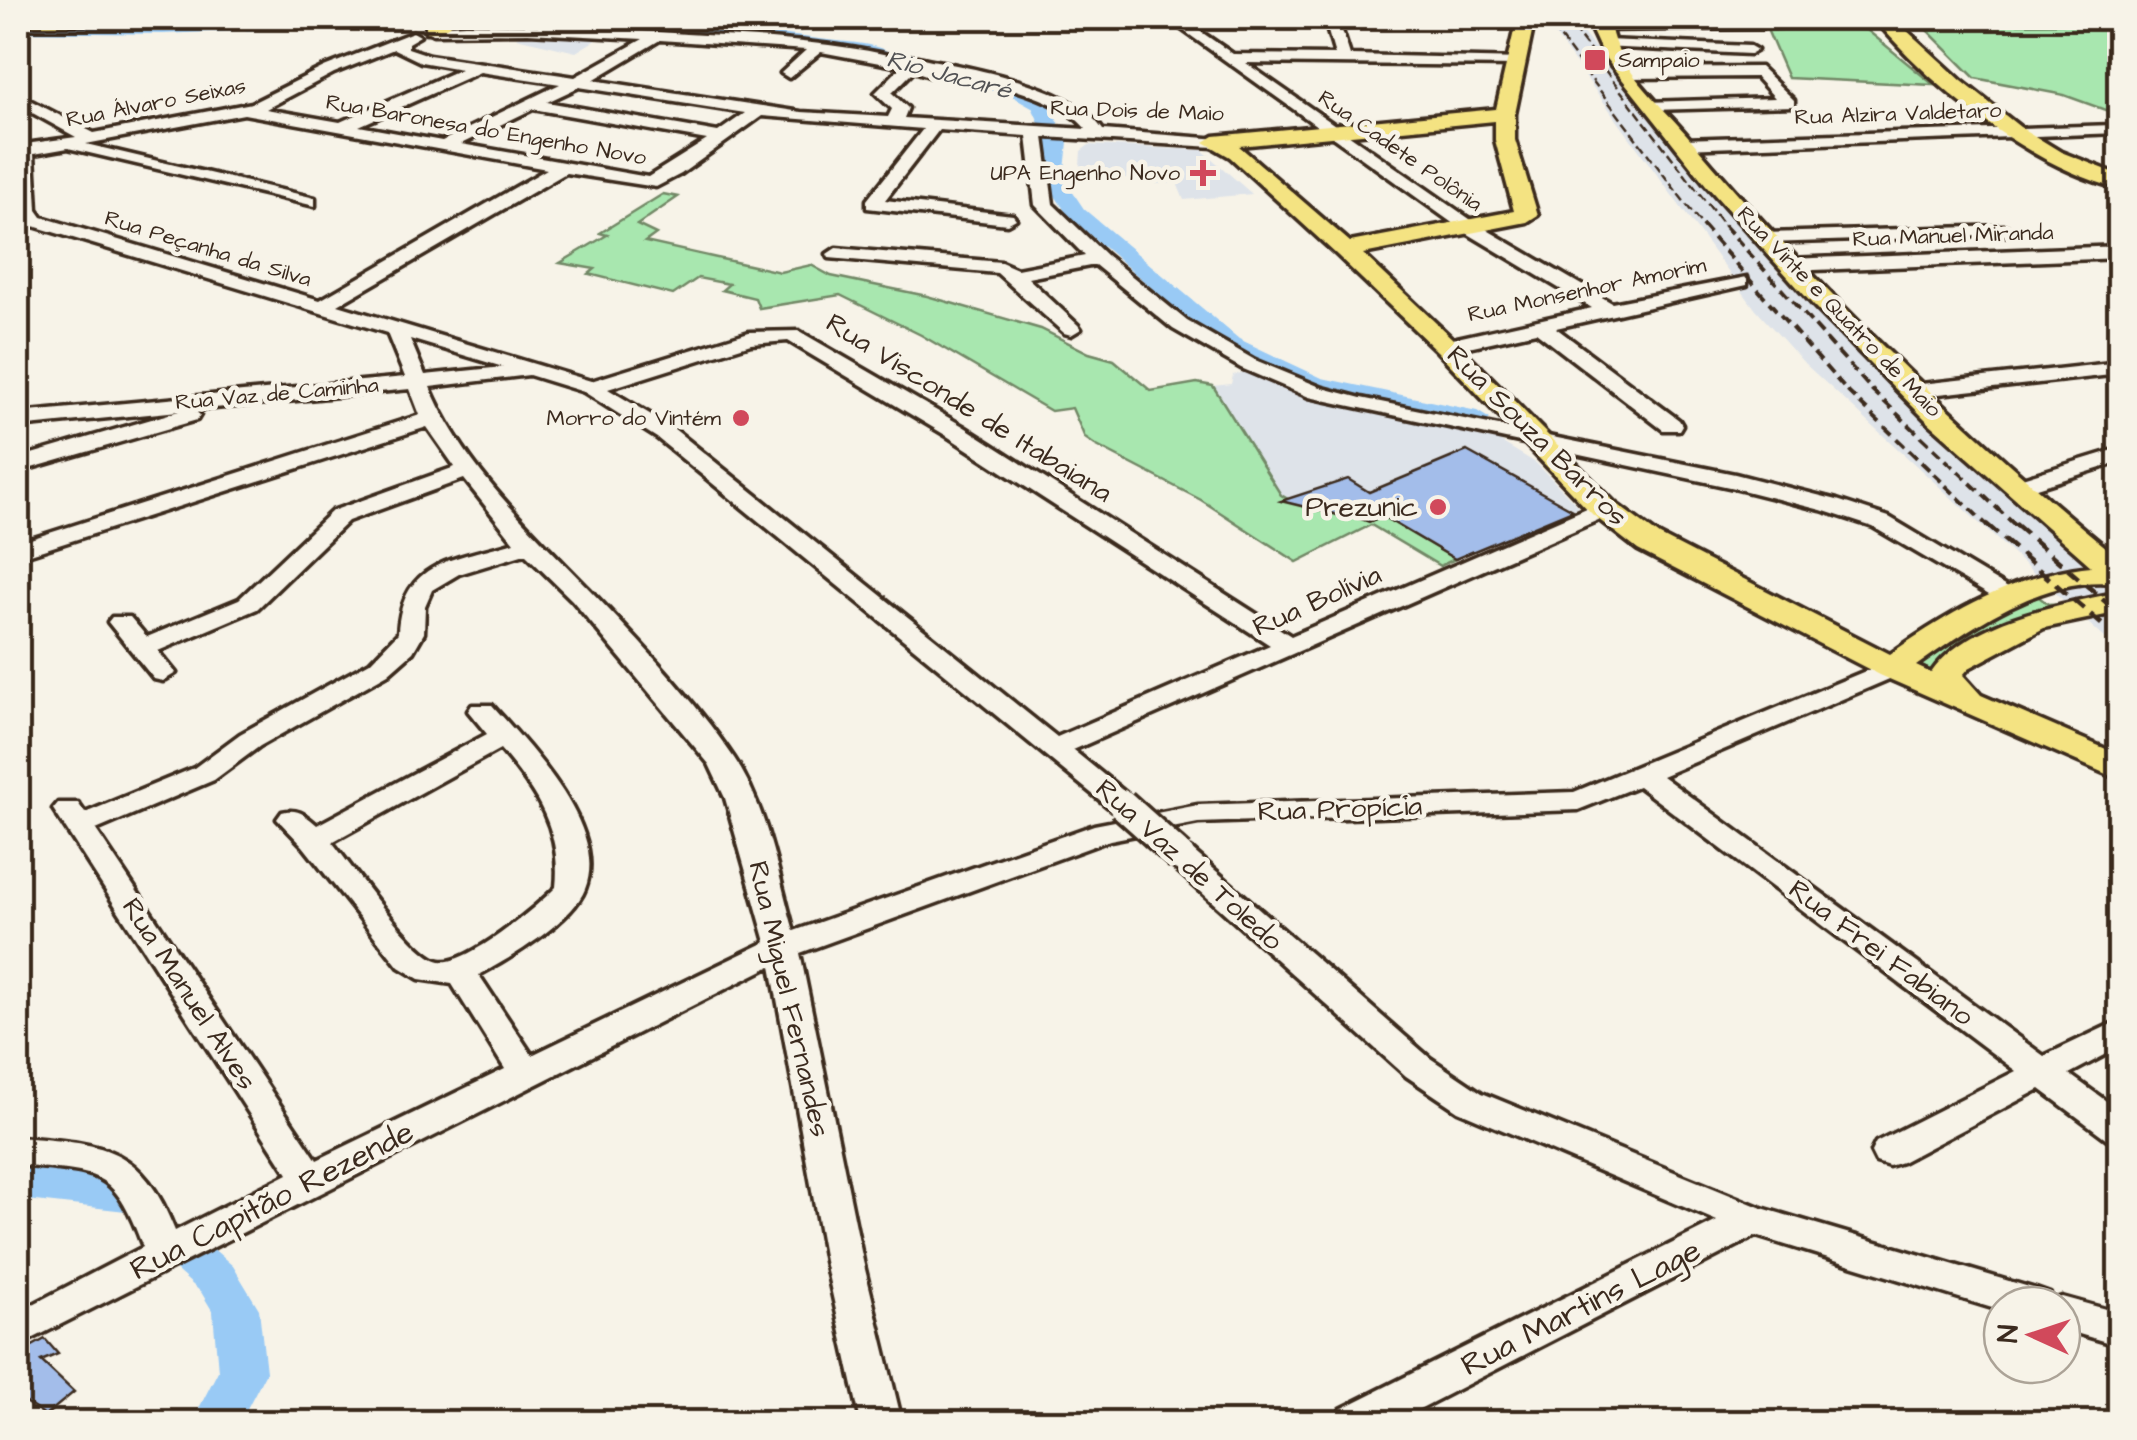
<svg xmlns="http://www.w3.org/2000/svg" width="2137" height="1440" font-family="'Architects Daughter',sans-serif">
<rect width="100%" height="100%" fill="#f7f3e8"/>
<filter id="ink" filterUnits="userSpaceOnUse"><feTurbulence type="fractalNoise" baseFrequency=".01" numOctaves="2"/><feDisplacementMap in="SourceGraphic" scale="20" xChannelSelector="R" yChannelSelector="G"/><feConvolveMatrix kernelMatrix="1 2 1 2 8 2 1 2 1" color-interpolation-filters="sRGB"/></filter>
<g filter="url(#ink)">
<path fill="#dee3e9" d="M1536,18H1570L1781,270L1775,272L1784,273L1960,450L2119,583V651L1805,364L1756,310L1554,34Z
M527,30L597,36L599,38L576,52L516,38Z
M1089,145L1202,150L1252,194L1184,200L1177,183L1152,184L1150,177L1079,180L1081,151Z
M1249,371L1491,436L1536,463L1579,507L1455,559L1382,516L1369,521L1295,504L1281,495L1213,386L1231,384L1233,375Z"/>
<path fill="#a8e7af" stroke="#728866" stroke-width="2.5" d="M2089,23L2119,29V115L2064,95L1975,78L1926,29L1989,24Z
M1766,27L1867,30L1934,85L1788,78Z
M663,194L678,197L637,225L656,234L645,242L780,272L811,265L831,276L927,296L1041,329L1089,353L1114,360L1151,391L1197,383L1213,386L1281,495C1306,511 1340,511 1369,521L1382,516L1455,559L1440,566L1371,525L1297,562L1201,500L1095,445L1085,438L1072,408L1051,411L921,335L840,295L759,308L755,298L722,290L729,284L698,278L673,295L589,274L595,269L560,263L607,235L600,233Z
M2035,594L2048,604L2067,603C2029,611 1958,642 1931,671L1918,664L1933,650Z"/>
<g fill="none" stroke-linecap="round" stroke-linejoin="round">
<path fill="#99caf5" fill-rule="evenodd" d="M315,18L381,20L373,25L163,34L18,32V22L163,24Z
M456,18C577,20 699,23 819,39C841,42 877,42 894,55L885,60L727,39L450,27L448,23Z
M938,64L1026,89L1047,100L1068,142L1064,179L1084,209L1239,339L1322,378L1477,411L1490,419L1477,427L1305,389L1223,349L1069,217L1044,179L1048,142L1032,107L1014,97L932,73L929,69Z
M18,1165L126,1177L141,1182L148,1194L141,1206L126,1211L18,1199Z
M186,1234L202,1239L233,1266L259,1309L266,1372L240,1422H192L218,1371L213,1312L201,1292L170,1265L164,1252L170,1239Z"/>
</g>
<path fill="#a3bdea" stroke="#3b2a1e" stroke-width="2.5" d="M1467,451L1573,510L1455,559L1382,516L1369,522L1341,511L1338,515L1281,501L1348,479L1369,492Z
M45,1339L58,1354L41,1361L74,1392L45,1416L18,1397V1354Z"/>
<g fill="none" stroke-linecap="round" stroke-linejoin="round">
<g stroke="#3b2a1e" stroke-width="7">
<path id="minor" d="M823,18H871L864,22L786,29L779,25Z
M1166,18H1181L1233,54L1335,55L1324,18H1338L1350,55L1523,59V65L1518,66L1246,63L1477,224L1612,303L1747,277V285L1556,328L1679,420L1682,425L1679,430H1663L1536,332L1446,352L1439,350V342L1592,308L1465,232Z
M1964,18L1971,22L1969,25L1598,30L1591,26L1598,22Z
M2078,18H2092L2093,19L2086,23Z
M465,24C539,24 612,29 686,34C761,38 834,41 906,59L913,56C967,68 1071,83 1103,130L1220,139V145L1214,147L1044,137L1053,204L1106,255L1187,321L1255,360L1323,388L1361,398L1735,474L1837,500L1889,517L2023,597L2019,602H2001L1873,527L1821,510L1734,488L1309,397L1241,368L1173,329L1095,265L1028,278L1078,325L1081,329L1071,335L1064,333L997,273L829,258L827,254L836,248L1001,262L1017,269L1085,256L1035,205L1027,136L939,130L885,200L1013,215L1016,219L1007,224L867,208V200L923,129L762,116L681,174L656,187L566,173L338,305L591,381L749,332L799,331L963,426L1291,636L1596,504L1604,502L1616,509L1612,514L1073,750L1132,798L1137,804L1132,810H1112L657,438L584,392L529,375L430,387C464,468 530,528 590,590C640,642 694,699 734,758C767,807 778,875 794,931L1094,825L1198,805L1574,792L1892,660L1901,662L1905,668L1901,674L1662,776L2044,1056L2120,1020V1047L2069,1074L2120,1111V1143L2107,1139L2040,1089L1902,1162L1889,1166L1876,1162L1871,1152L1876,1142L2016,1071L1638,786L1578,810L1198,823L1110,840L800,953L863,1261L902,1422H861L825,1261L771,966L18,1346V1312L143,1247C113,1165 98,1174 18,1165V1137C103,1144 141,1144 175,1231L288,1174L53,809L58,803H78L85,813L194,768L240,734L370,662L398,633C402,559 455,560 514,542L464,479L348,521L257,609L158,651L176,673L163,681L154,679L112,627L108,622L112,617H130L147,637L239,599L332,511L455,467L427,427L18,558V543L420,415L410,389L194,410L200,415L197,420L18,472V458L179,411L18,427V413L405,377L387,333L30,225L19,211L18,145L76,137L18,105V94L94,133L252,103L324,67L413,32L420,36L408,43V48L429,55L575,77L643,39L528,33L433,34L426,30L433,26ZM660,40L806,50L781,73L789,78L821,52L901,67L875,93L892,109L888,117L801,112L593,80ZM394,49L421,62L461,69L340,122L266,109L334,73ZM936,70C978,80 1058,94 1086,129L904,118L908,108L892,93L914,71L929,76ZM480,72L560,84L442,141L359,126ZM579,87L745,113L718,132L547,102ZM533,109L707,140L648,177L461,144ZM244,114L547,169L320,300L42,217L37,210L34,154L68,148L315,206V198L86,144ZM410,339L503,367L425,375ZM788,341L947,436L1270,645L1057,737L673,428L608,389L751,344ZM525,554L572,600L709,764L725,798L766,942L532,1055L479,975C509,959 573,921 585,889C609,827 529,747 492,705H472L468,711L487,734L317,825C305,815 298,808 282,812L277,819L303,846L399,967L419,979L452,984L505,1069L317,1160L96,830L214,780L260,746L388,674L413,652L424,633L425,606L432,590L459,574ZM500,749C536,791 562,830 556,887C538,906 466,966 440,961C415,957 351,865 332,842Z
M1606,40L1750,46L1757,50L1750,54L1601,47L1599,44Z
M1760,67L1794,100V106L1652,110L1644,105L1646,102L1775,98L1756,77L1626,78L1618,73L1626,68Z
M2114,125L2120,127V133L1683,149L1675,144L1683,139Z
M2006,226L2015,231L2012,235L1764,243L1755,238L1764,233Z
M2120,246V258L1789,271L1780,265L1789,259Z
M2120,362V374L1912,397L1901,391L1912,385Z
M2120,448V462L2017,494L2005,487L2009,482Z
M1180,846L1191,849L1430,1058L1482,1093L1762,1208L2036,1289L2050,1294L2053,1300L2062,1297L2120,1313V1346L2062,1329V1305H2002V1311L1756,1236L1394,1422H1336L1341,1409L1717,1221L1458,1111L1406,1076L1169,863L1165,856L1169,849Z"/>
</g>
<g stroke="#3b2a1e" stroke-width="7">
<path id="major" d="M18,18H288L279,23L18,25Z
M439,18H461L438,32H426V24Z
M578,18H797L788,23H587Z
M1517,18H1535L1515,114V140L1538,215L1527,222L1363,254L1455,341L1615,503L1660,536L1890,654C1951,611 2016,574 2091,566L1927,421L1814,306L1706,185L1603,55L1591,29L1592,18H1610C1610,62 1660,103 1687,135C1818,290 1963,430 2120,559V584C2049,572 1970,628 1916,666L1931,673C1969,619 2058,605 2120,592V612L2044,628L1969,668L1963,675L1981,695L2120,755V780L1880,675L1638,550L1593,515L1437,351L1337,255L1230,157L1204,142L1214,136L1496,109ZM1495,121V140L1514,211L1350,242L1239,146Z
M1874,18H1893L1962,81L2020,127L2061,152L2120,175V189C2031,167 1932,88 1874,18Z"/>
</g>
<use href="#minor" fill="#f7f3e8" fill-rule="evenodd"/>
<use href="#major" fill="#f4e382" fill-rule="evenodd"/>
<path stroke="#3b2a1e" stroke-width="2.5" stroke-dasharray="9 4" stroke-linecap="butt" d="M1545,18L1704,228
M1565,18L1726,228"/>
<path stroke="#3b2a1e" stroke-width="4" stroke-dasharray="11 6" stroke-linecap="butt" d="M1702,225L1845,389L1989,527
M1724,225L1872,390L2017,527"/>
<path stroke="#3b2a1e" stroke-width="5" stroke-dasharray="15 8" stroke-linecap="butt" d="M1986,524L2120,640
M2015,524L2120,614"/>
<g stroke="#3b2a1e" stroke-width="35" stroke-linecap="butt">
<path id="minor-bridge" d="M1122,804L1180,856"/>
</g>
<use href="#minor-bridge" stroke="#f7f3e8" stroke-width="28"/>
</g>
</g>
<g fill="#d1495b" stroke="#f7f3e8" stroke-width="4">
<rect x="1583" y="48" width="24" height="24" rx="5"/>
<path d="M1198 158h10v10h10v10h-10v10h-10v-10h-10v-10h10z"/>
<circle cx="741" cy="418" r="10"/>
<circle cx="1438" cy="507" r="10"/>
</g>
<g text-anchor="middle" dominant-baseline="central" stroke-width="9" stroke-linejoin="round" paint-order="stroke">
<g font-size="22" fill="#3b2a1e" stroke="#f7f3e8" text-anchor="end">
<text x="1618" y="60" text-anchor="start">Sampaio</text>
<text x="1180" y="173">UPA Engenho Novo</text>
<text x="721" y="418">Morro do Vintém</text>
</g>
<g font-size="22" fill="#3b2a1e" stroke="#f7f3e8">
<text transform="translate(156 103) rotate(-11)">Rua Álvaro Seixas</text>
<text transform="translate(1137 111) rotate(2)">Rua Dois de Maio</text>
<text transform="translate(1898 114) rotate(-2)">Rua Alzira Valdetaro</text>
<text transform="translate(486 130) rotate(10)">Rua Baronesa do Engenho Novo</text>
<text transform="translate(1400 151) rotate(35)">Rua Cadete Polônia</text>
<text transform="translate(1953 236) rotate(-2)">Rua Manuel Miranda</text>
<text transform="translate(208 249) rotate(17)">Rua Peçanha da Silva</text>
<text transform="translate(1587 290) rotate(-12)">Rua Monsenhor Amorim</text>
<text transform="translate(1839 312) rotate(46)">Rua Vinte e Quatro de Maio</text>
<text transform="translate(277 394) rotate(-5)">Rua Vaz de Caminha</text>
</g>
<g font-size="25" font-style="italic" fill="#525254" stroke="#f7f3e8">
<text transform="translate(949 75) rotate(15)">Rio Jacaré</text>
</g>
<g font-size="28" fill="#3b2a1e" stroke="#f7f3e8">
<text transform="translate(969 408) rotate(32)">Rua Visconde de Itabaiana</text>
<text transform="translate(1537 436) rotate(45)">Rua Souza Barros</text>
<text transform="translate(1317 601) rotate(-24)">Rua Bolívia</text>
<text transform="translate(1340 809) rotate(-2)">Rua Propícia</text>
<text transform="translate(1189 865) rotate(42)">Rua Vaz de Toledo</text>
<text transform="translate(1881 953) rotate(37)">Rua Frei Fabiano</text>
<text transform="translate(189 994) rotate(57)">Rua Manuel Alves</text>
<text transform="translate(789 999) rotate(77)">Rua Miguel Fernandes</text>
</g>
<g font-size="28" fill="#3b2a1e" stroke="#f7f3e8" text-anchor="end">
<text x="1418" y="507">Prezunic</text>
</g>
<g font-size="32" fill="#3b2a1e" stroke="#f7f3e8">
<text transform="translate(272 1201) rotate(-27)">Rua Capitão Rezende</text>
<text transform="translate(1581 1308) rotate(-27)">Rua Martins Lage</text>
</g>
</g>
<rect width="2137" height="1440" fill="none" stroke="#f7f3e8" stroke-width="60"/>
<rect x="30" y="30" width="2077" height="1380" fill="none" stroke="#3b2a1e" stroke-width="4" filter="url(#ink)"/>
<g transform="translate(2032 1335) rotate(273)"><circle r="48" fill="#f7f3e8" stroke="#aca397" stroke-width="2.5"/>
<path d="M0-8L18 38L0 25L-18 38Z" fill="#d1495b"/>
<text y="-15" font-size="28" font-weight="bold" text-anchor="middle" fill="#3b2a1e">N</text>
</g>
</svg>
